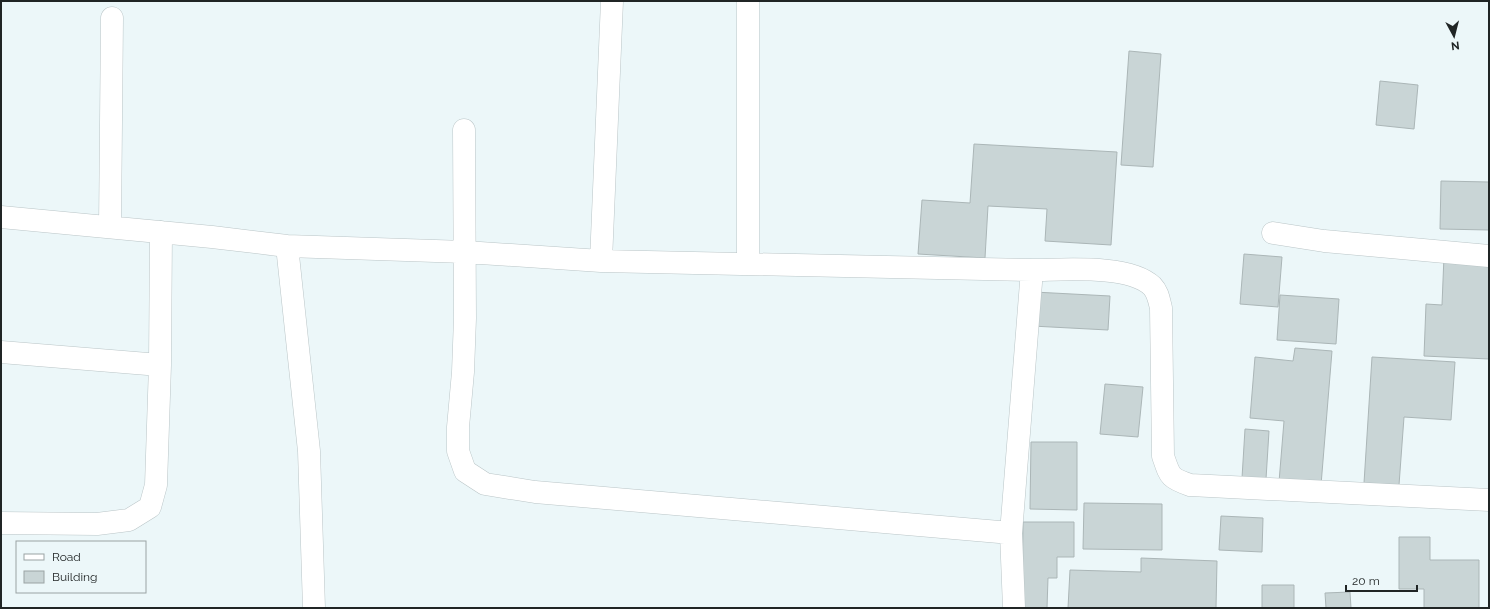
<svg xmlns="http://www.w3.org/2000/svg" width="1490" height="609" font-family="Raleway,sans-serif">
<rect width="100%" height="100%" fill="#ecf7f9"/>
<path fill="#c9d5d6" stroke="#abb6b7" d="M1129,51L1161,54L1153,167L1121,165Z
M1380,81L1418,85L1414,129L1376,125Z
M974,144L1117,152L1111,245L1045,241L1047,209L988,206L985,258L918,254L922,200L970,203Z
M1441,181L1489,182V230L1440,229Z
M1244,254L1282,257L1278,307L1240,304Z
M1444,256L1489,257V359L1424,356L1426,304L1442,305Z
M1034,292L1110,296L1108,330L1032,326Z
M1280,295L1339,299L1336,344L1277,340Z
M1295,348L1332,351L1321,485L1279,482L1284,421L1250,418L1255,357L1293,361Z
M1372,357L1455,362L1451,420L1404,417L1399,485L1364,483Z
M1105,384L1143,387L1138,437L1100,434Z
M1245,429L1269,431L1266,479L1242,478Z
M1031,442H1077V510L1030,509Z
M1084,503L1162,504V550L1083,549Z
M1221,516L1263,518L1262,552L1219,550Z
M1023,522H1074V557H1057V578H1048L1047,608H1022Z
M1399,537H1430V560H1479V608H1424V589H1399Z
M1141,558L1217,561L1216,608H1068L1070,570L1141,572Z
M1262,585H1294V608H1262Z
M1350,592L1351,608H1326L1325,593Z"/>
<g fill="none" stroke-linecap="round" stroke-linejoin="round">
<g stroke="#bac5c7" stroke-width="23">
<path id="street" d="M464,130L465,318L463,372L458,427V451L465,471L485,484L535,492L1011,533
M1,217L212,237L287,246L465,252L601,261L1032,270C1063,270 1129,264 1152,286C1158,292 1159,300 1161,308L1163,456C1170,476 1169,478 1190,485L1489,500
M110,227L112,18
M1273,233L1324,241L1489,256
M287,246L309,451L314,608
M601,261L612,1
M748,264V1
M1,352L160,365
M1,523L97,524L129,520L150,507L156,485L160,365L161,232
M1014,608L1011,533L1032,270"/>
</g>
<use href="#street" stroke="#fff" stroke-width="22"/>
</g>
<rect width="1490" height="609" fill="none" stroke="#202525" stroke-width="4"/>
<rect x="16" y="541" width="130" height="52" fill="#ecf7f9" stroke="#9aa3a4"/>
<rect x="24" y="554" width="20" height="6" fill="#ffffff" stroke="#9aa3a4"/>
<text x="52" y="561" font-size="12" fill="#202525">Road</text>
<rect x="24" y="571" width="20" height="12" fill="#c9d5d6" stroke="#9aa3a4"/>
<text x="52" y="581" font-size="12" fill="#202525">Building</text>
<g transform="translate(1454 36) rotate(173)" stroke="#ecf7f9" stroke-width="3" paint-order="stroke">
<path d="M0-3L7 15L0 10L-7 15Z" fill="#202525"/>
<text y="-6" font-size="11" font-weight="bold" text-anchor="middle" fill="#202525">N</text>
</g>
<path d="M1346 585v6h71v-6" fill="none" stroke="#202525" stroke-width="2"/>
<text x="1352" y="585" font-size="12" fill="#202525" stroke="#ecf7f9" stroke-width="3" paint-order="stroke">20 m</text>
</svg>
